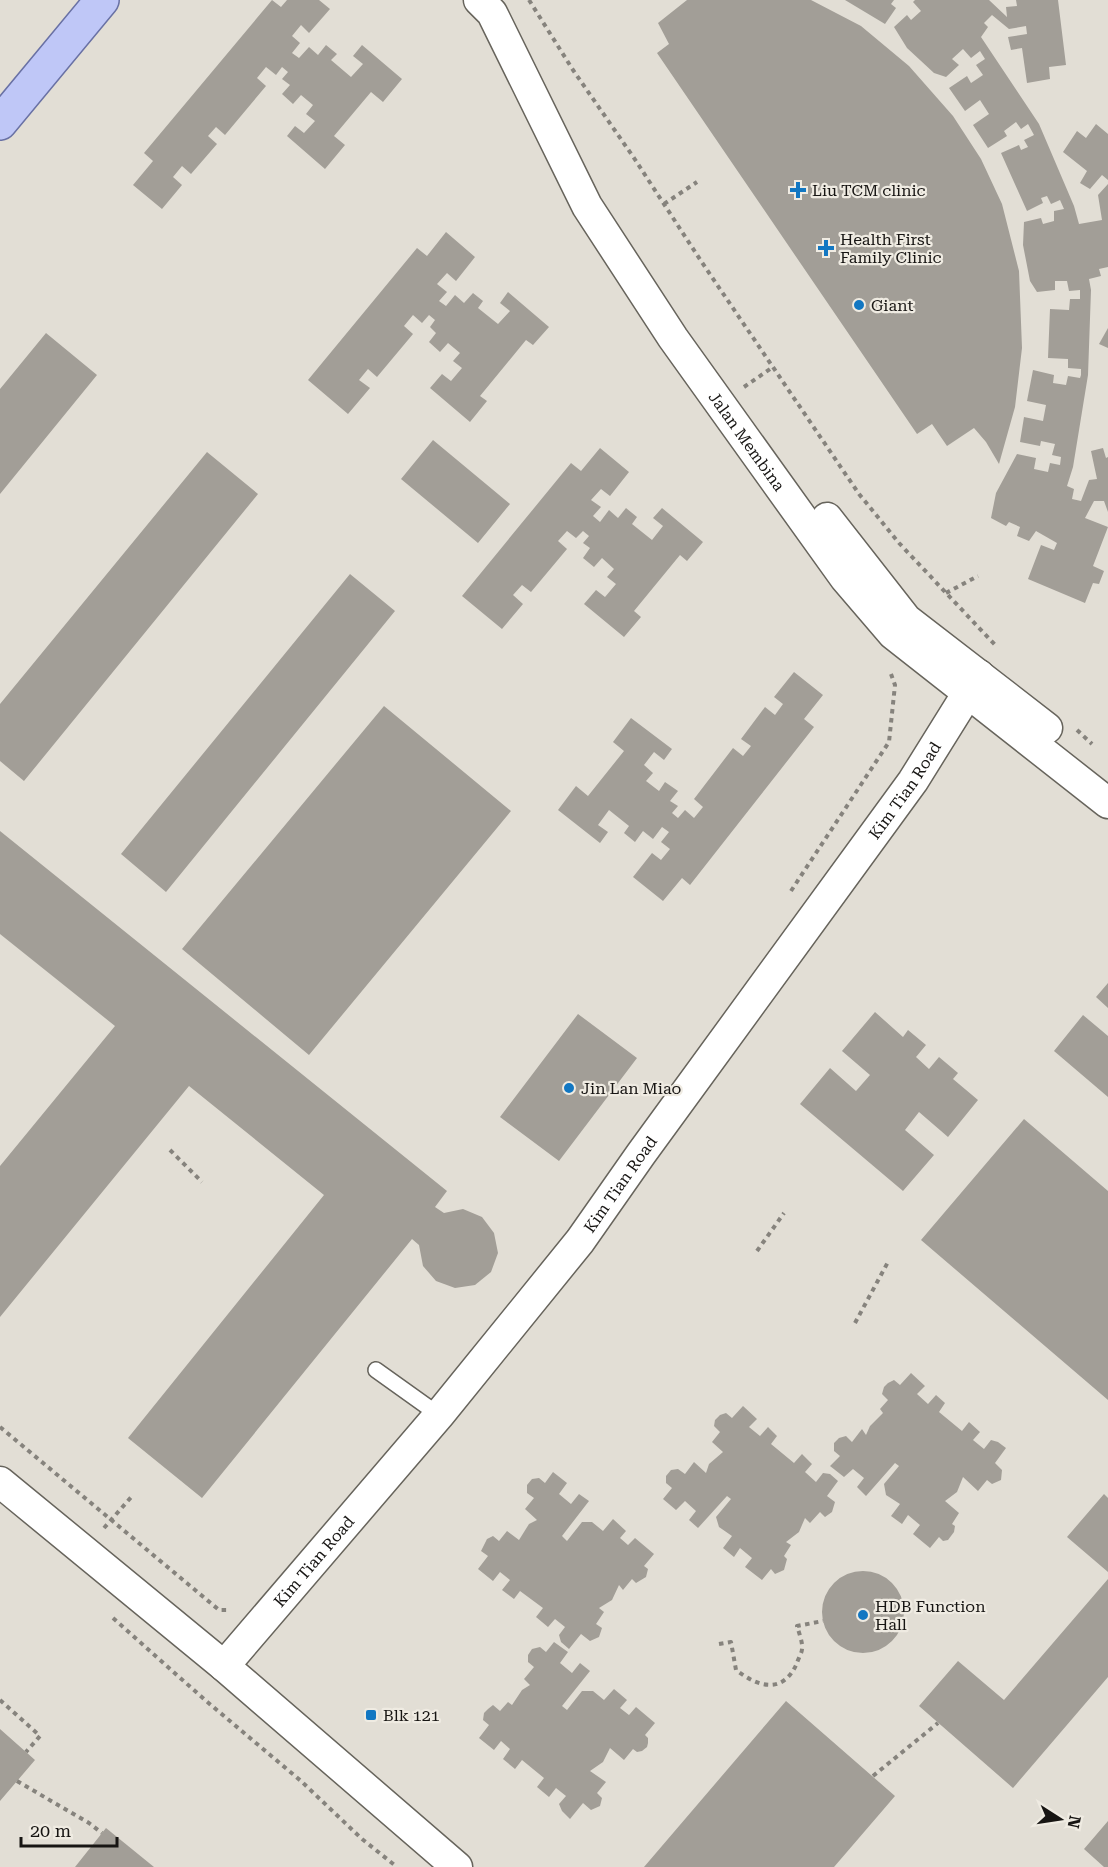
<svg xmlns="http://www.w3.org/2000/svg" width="1108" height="1867" font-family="'Roboto Serif',serif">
<rect width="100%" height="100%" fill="#e2ded5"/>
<path fill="#a29e97" d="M272,0L281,7L287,0H319L330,9L309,33L301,25L292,36L300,43L292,53L299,58L309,47L318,55L326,45L337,54L331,60L351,77L363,64L353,56L362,45L402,79L383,102L371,92L334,136L345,145L325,169L287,136L295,126L304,133L315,121L306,114L313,105L301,95L293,104L282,94L290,85L282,79L288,72L282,67L276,75L266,67L257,78L266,86L225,135L216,127L208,136L217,144L191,174L182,166L173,177L182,185L162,209L133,185L153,161L144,153Z
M687,0H811L861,26L909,66L953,116L981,159L1002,204L1019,271L1022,348L1015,407L999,464L986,442L974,428L947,446L932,424L917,434L657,53L669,44L658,23Z
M845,0H894L891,4L896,8L885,24Z
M915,0H989L1007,17L1006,7L1017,6L1016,0H1058L1066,65L1049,67L1050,79L1027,83L1022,48L1011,50L1008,37L1027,34L1026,26L1009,29L992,15L984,23L988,27L981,37L1039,124L1074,206L1079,224L1102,220L1098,195L1108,184V267L1099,269L1101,276L1089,279L1091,290L1088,375L1073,467L1067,486L1074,489L1072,499L1081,501L1089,480L1097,479L1091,451L1103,448L1106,458L1108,457V512L1104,501H1094L1085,518L1108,527L1093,566L1104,571L1099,584L1093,583L1085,603L1028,579L1041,545L1054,550L1057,543L1036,531L1029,541L1017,536L1020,527L1009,522L1006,526L991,518L996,493L1017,454L1036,458L1034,469L1048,472L1050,463L1060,465L1061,457L1052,455L1055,444L1041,441L1040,446L1020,442L1024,417L1043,421L1046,405L1027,401L1033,370L1054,375L1053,383L1066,385L1068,376L1080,378L1081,375V369L1068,368V359L1048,358L1050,309L1069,310L1070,299H1080V290L1069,291L1067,281H1055V290L1037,292L1030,281L1023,245L1024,222L1041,218L1043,224L1054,221V211L1064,209L1060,200L1051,204L1047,196L1041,198L1043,203L1027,211L1001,153L1019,145L1021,150L1028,147L1024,140L1034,135L1028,124L1021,129L1016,122L1004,131L1007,136L988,148L973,125L989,114L980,100L965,111L949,88L967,76L971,83L983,75L976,65L985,59L980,51L971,58L963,49L952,59L959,65L946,77L934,73L907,48L894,27L907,15L911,20L921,11L913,2Z
M1096,124L1108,134V180L1102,175L1090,189L1080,183L1087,171L1063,152L1077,131L1086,138Z
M446,232L475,257L456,281L447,273L437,284L447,292L439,301L446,306L455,295L464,303L473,293L483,301L478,308L498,324L510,311L500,303L508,292L549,327L533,345L526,340L480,396L487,401L470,422L430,388L442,374L451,381L462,368L453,361L460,353L448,343L440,352L429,342L436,333L430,327L435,320L429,315L422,323L413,315L404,326L413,334L377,377L368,369L359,380L370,388L348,414L308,380L417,248L427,256Z
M1108,328V348L1099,344Z
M46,333L97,375L0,494V389Z
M433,440L510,504L478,543L401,479Z
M600,448L629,472L610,496L601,489L591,500L601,507L593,516L600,522L609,510L618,518L626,508L637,517L632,524L652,540L663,526L653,518L662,508L703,542L687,561L680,555L634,611L641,617L624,637L584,604L596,590L605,597L616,584L607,577L614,569L602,558L594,567L583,558L590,548L583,543L589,536L583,531L576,538L567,531L558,541L567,549L531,592L522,585L513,595L523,604L502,629L462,596L571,463L581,471Z
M207,452L258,494L24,781L0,761V704Z
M350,574L395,611L166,892L121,854Z
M794,672L823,695L804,719L814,727L690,885L682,878L663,901L633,877L652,853L661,860L670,849L661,842L669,832L662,827L653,839L643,831L635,842L624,833L629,826L609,810L598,825L608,832L600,843L558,810L576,786L588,796L624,751L613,742L631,718L672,749L664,760L654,752L644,765L653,773L646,781L659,791L665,782L678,791L670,801L678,806L672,813L678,818L685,810L694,818L703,807L694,799L733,748L743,756L751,746L741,739L765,707L775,715L783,704L774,697Z
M384,706L511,811L309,1055L182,949Z
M0,831L447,1191L435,1207L444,1213L463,1209L482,1217L494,1233L498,1253L491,1272L475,1285L455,1288L436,1281L423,1266L419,1245L412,1239L202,1498L128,1438L324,1195L189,1086L0,1317V1166L115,1026L0,934Z
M1108,983V1008L1096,997Z
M875,1012L903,1037L908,1030L926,1045L916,1057L929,1069L939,1057L958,1073L953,1079L978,1100L948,1137L919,1112L905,1130L934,1155L903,1191L800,1104L830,1068L856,1091L870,1075L842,1051Z
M578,1014L637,1058L559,1161L500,1117Z
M1083,1015L1108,1036V1097L1054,1051Z
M1024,1119L1108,1191V1400L921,1240Z
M911,1373L925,1386L917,1394L928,1404L936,1395L945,1403L939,1412L962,1431L969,1422L980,1432L973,1440L984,1449L991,1440L998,1442L1006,1448L995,1463L1002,1470L1001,1480L992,1484L987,1480L978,1491L963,1477L957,1492L945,1501L959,1513L952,1524L955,1526L954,1532L948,1540L943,1541L939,1537L930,1548L913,1534L920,1525L908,1515L902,1524L891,1516L900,1504L886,1495L884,1484L899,1466L895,1463L866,1496L857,1487L864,1478L853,1469L844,1477L830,1466L840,1456L834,1451V1443L839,1438L846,1436L852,1442L862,1429L866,1435L870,1426L883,1413L880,1409L888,1400L882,1394L884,1387L888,1383L894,1380L900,1385Z
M743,1406L757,1419L749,1427L760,1436L768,1427L777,1436L771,1444L794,1463L802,1454L812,1464L805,1472L816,1482L823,1473L830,1474L838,1481L827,1496L835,1502L832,1512L825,1517L820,1512L810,1523L805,1518L799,1532L786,1542L791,1545L784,1556L787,1559L784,1570L775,1574L771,1569L762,1580L745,1567L752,1558L740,1548L734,1557L723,1548L732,1536L719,1527L716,1517L731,1499L727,1496L698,1528L689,1520L696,1511L685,1501L676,1510L663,1499L672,1488L666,1483V1476L671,1470L678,1469L685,1474L694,1462L706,1473L709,1464L723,1452L712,1442L720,1432L714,1426L715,1420L720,1415L726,1413L732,1418Z
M553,1472L567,1483L559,1494L571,1504L579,1494L589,1501L562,1536L567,1541L582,1522H592L603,1531L613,1519L626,1531L620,1538L628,1545L635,1538L654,1554L644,1566L648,1569L646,1577L636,1583L632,1579L623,1590L619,1585L612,1600L599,1608L604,1612L596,1624L602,1628L599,1637L590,1641L581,1634L569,1649L561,1642L559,1635L565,1627L555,1619L548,1627L536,1617L543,1608L520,1591L514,1599L502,1590L510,1580L500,1572L493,1581L478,1569L488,1556L481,1551L487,1539L493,1536L499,1541L507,1531L519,1540L529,1524L537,1520L525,1509L534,1498L527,1493V1485L532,1479L539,1478L545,1483Z
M1104,1494L1108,1498V1572L1067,1537Z
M822 1612a41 41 0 1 1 82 0a41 41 0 1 1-82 0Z
M1108,1579V1677L1013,1788L919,1706L958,1661L1004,1700Z
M554,1642L568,1652L560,1663L572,1673L580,1663L590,1671L562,1706L567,1710L582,1691H593L604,1700L614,1689L627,1700L620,1708L629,1715L636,1707L655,1723L645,1735L648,1738V1743L647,1747L642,1751L637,1752L633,1749L624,1760L610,1748L603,1762L590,1771L606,1782L597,1793L602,1798L600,1806L591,1810L583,1803L570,1819L562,1811L559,1804L566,1796L556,1788L549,1797L537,1787L544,1778L522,1760L515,1769L503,1759L510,1749L501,1741L494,1750L479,1738L489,1725L483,1720L484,1713L488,1709L493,1705L500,1711L508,1702L512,1705L522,1690L530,1685L524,1679L534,1667L528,1662V1655L532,1649L540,1647L546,1652Z
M786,1701L895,1796L877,1817L834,1867H644Z
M0,1729L35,1760L0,1801Z
M1108,1821V1867H1104L1084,1849Z
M106,1828L154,1867H75Z"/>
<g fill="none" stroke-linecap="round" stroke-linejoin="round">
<g stroke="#67645c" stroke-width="18">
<path id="lane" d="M376,1370L439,1415"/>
</g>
<g stroke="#67645c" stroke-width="33">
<g id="street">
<path id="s1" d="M479,0L492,13L587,206L673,338L845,578L893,634L1108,803"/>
<path d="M827,518L906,619L1047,728"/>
<path d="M0,1482L224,1666L457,1867"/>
<path id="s2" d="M224,1666L439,1415L580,1241L641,1154L913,781L979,675"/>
</g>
</g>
<g stroke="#6971a4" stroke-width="36">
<path id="primary" d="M0,123L102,0"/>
</g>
<path stroke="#86837d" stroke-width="4" stroke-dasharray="4.5 4.5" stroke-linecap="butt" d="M529,0L573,70L634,158L701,261L859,494L899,543L997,647
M664,204L697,182
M744,387L773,367
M946,593L978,576
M1077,730L1092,744
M791,891L889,742L895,685L891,674
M170,1150L202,1182
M757,1251L784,1213
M855,1323L888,1262
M0,1427L219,1610H230
M104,1528L133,1495
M113,1618L205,1700L301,1781L362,1839L397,1867
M719,1644L731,1642L736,1670C758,1687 783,1695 797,1663C798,1659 802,1653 802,1649C803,1643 799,1633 797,1626L823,1621
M0,1700L40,1736L26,1752
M873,1776L938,1723
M17,1781L89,1823L102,1833"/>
<use href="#lane" stroke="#fff" stroke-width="15"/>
<use href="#street" stroke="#fff" stroke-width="30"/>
<use href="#primary" stroke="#bfc7f7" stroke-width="33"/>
</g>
<g fill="#1277c2" stroke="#efebe2" stroke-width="2">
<path d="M795 181h6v6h6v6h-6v6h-6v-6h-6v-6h6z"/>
<path d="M823 239h6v6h6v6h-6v6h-6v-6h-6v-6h6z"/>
<circle cx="859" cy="305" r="6"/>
<circle cx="569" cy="1088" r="6"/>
<circle cx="863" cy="1615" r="6"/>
<rect x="365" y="1709" width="12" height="12" rx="3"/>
</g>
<g text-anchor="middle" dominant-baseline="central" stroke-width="4.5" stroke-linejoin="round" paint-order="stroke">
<g font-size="16" fill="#171513" stroke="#efebe2" text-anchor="start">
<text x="812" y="190">Liu TCM clinic</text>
<text x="840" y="239">Health First<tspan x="840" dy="18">Family Clinic</tspan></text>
<text x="871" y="305">Giant</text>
<text x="581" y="1088">Jin Lan Miao</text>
<text x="875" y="1606">HDB Function<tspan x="875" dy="18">Hall</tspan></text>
<text x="383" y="1715">Blk 121</text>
</g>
<g font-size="16" fill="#171513" stroke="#efebe2">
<text stroke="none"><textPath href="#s1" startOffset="518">Jalan Membina</textPath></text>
<text stroke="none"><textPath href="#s2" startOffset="1110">Kim Tian Road</textPath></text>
<text stroke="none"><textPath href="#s2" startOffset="624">Kim Tian Road</textPath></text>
<text stroke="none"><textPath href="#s2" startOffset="138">Kim Tian Road</textPath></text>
</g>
</g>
<g transform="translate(1060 1819) rotate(102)" stroke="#efebe2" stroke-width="4.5" paint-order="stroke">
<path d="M0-4.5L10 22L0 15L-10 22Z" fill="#171513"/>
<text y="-9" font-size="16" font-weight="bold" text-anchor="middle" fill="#171513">N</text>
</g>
<path d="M21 1837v9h96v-9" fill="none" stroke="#171513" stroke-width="3"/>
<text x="30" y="1837" font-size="18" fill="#171513" stroke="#efebe2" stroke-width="4.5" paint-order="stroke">20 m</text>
</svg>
